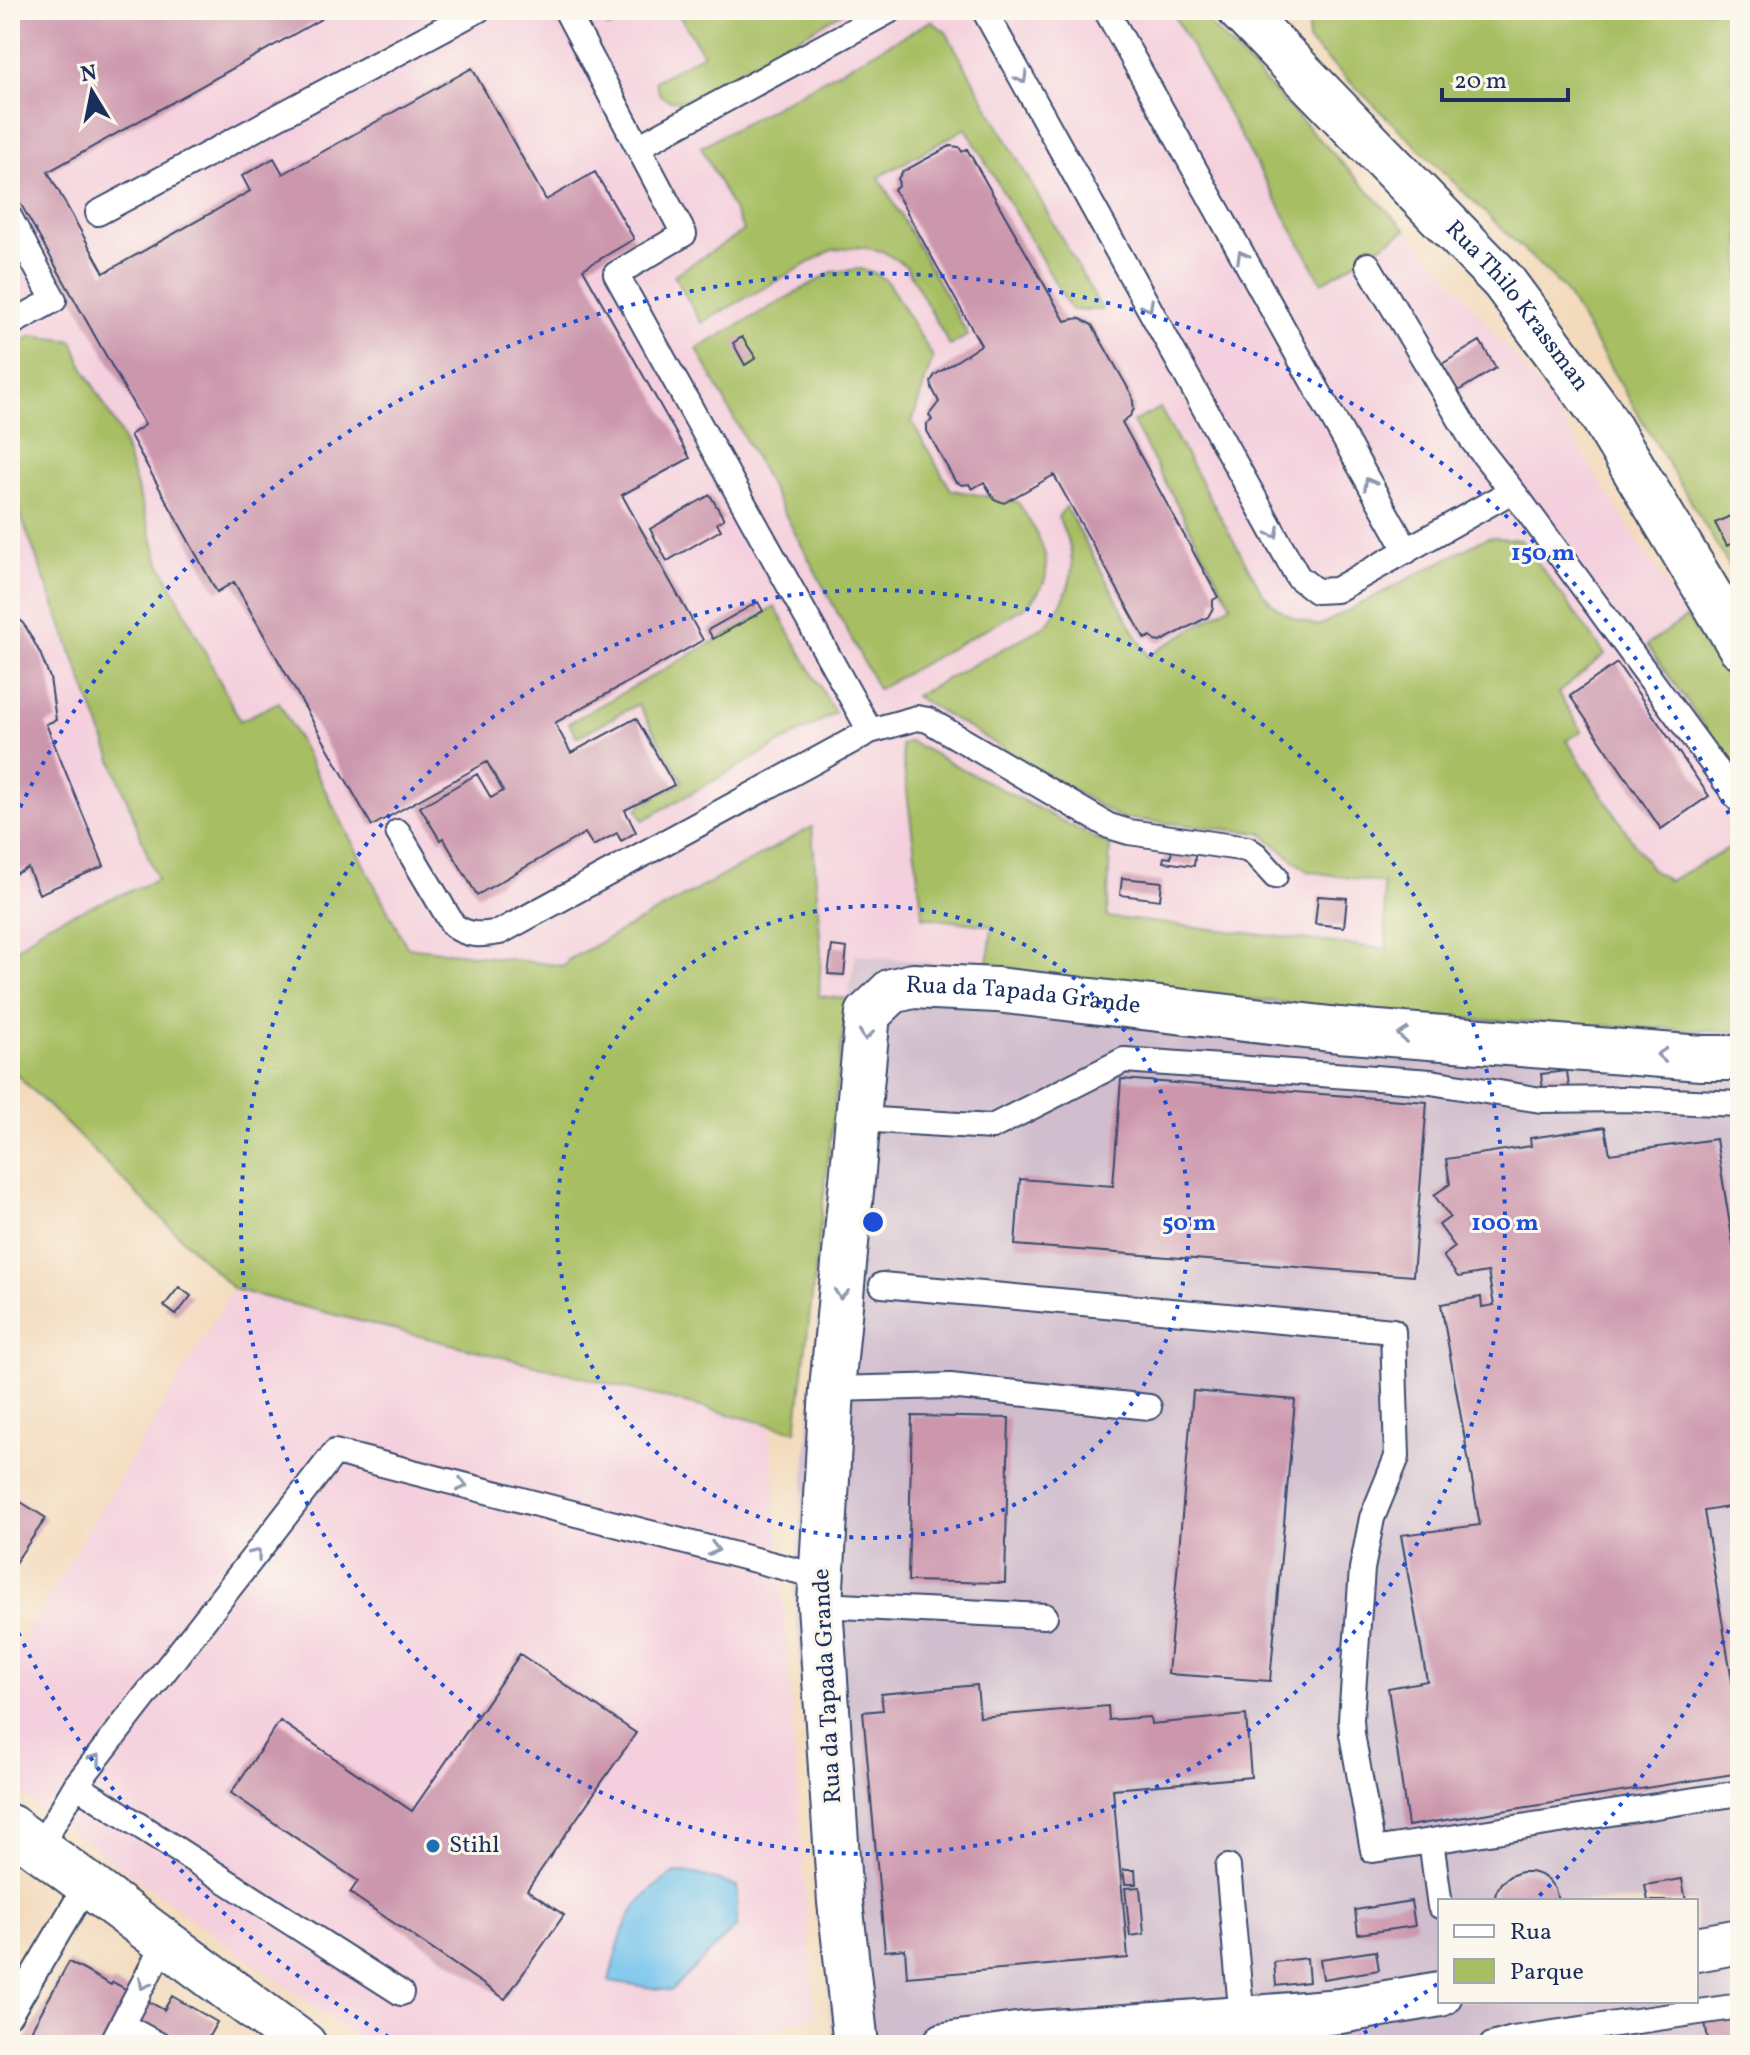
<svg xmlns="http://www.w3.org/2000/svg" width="1750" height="2055" font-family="Vollkorn,serif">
<rect width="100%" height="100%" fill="#fbf7ec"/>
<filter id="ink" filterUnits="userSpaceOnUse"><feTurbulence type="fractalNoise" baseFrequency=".0125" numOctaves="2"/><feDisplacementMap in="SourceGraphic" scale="16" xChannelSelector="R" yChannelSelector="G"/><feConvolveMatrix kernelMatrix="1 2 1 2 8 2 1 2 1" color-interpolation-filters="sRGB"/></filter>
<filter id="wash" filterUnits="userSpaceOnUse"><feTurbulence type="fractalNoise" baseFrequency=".006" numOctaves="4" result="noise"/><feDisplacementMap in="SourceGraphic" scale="32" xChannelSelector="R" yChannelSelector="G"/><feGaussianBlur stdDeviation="1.8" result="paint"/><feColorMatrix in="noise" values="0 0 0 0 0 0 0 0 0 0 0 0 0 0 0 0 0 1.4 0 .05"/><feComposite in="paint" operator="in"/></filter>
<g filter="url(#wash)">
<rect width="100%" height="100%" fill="#f3dabc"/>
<path fill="#f4cfdd" d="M10,10H1196L1439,264L1545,395L1718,666L1740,694V1032L987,973L856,955L847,999L213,924H47L10,954Z
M233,1289L520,1348L768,1406L815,2014L724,2045H367L10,1787V1661Z"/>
<path fill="#d0bdcd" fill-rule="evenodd" d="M856,955L1438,1018L1740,1032V2045H842L832,2035L794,1592L847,999ZM1440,1901H1696V2001H1440Z"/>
<path fill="#a7be62" stroke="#617660" stroke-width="2" d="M601,10H645L608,28Z
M676,10H847L687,101L669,100L660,95L655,81L703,54Z
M1171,10H1196L1406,230L1322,283Z
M1310,10H1740V563L1732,571L1563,288L1308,41Z
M931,21L946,32L1102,310H1071L966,128L879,177L968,335L950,346L906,266L882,251L860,247L832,250L701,323L674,275L744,231L701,147Z
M861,269L875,273L887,281L933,357L912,422L951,490L1018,502C1030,523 1049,547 1046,573C1045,586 1035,596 1027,606L878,689L697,349L832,272Z
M32,336L73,341L82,365L121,435L159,561L240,721L279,702L407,947L565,966L568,960L812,827L821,951L819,996L847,999L796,1431L233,1289L10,1068V954L47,924L157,880L10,487V348Z
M1160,408L1262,592C1278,613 1295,620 1319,626L1488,537L1521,540L1605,654L1558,693L1582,731L1566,740L1651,869L1669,881L1740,843V1032L1438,1018L987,973L992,926L923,917L901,745L909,741L1110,846L1107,917L1387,949L1383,883L1307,871L1261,833L1120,818L915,696L1045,626C1064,604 1077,578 1070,548C1067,537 1062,527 1058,517L1066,507L1148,656L1231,605L1133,422Z
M775,607L835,713L643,820L637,808L683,782L638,704L577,737L569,723Z
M1687,617L1718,666L1740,693V777L1647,645Z"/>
<path fill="#71c2ec" stroke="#4678a5" stroke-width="2" d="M675,1873L696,1874L737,1886V1926L671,1991L609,1981C622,1929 627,1902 675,1873Z"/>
<g id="blocks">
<path fill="#cc97ad" d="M10,10H337L48,172L104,273L250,191L242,176L274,158L283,174L472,68L546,200L595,172L634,239L583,269L690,458L622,495L703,640L555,723L571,753L636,718L674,785L625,810L636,832L621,841L617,833L593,846L585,833L477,895L443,838L440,840L420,807L477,774L491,798L503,791L487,762L372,826L234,582L217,592L130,435L145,425L10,185Z
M950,146L959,147L962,152L967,149L1065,321L1079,318L1092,325L1132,395L1134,409L1130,416L1122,422L1218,597L1213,600V608L1208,617L1160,642L1155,641L1151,636L1145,639L1054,475L1004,503L994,499L984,482L972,489L969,484L962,485L955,481L927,431V424L932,420L929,415L939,402L932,388L931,381L935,375L981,345L894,189L899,186L898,179L902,172Z
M742,337L756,358L745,365L733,343Z
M1480,341L1496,368L1458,391L1442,364Z
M710,495L724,519L717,523L721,530L667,561L650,529Z
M1730,516L1740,539L1727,546L1715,523Z
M758,602L763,611L713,639L708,630Z
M10,606L27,629L40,653L50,678L56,720L46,724L104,866L39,894L28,868L10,876Z
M1617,663L1709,796L1661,829L1570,696Z
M1172,845L1196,847L1194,866L1163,862L1164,857L1171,858Z
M1122,878L1162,882L1160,900L1120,895Z
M1318,896L1347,898L1344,927L1315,924Z
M832,946L847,948L844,975L828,974Z
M1567,1071L1569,1087L1543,1090L1541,1074Z
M1121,1079L1427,1102L1413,1276L1015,1245L1020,1179L1113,1186Z
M1605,1127L1610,1154L1716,1139L1740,1287V1505L1704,1511L1740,1729V1773L1408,1826L1388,1688L1427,1681L1401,1535L1480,1525L1441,1304L1481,1297L1482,1307L1494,1305L1488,1272L1458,1277L1443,1256L1455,1247L1439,1225L1450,1217L1434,1195L1450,1184L1446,1159L1531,1146L1530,1138Z
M179,1287L191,1296L176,1315L164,1306Z
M1193,1391L1295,1400L1270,1681L1168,1674Z
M912,1416L1009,1418L1005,1583L908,1581Z
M10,1495L46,1518L10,1570Z
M520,1654L636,1733L527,1890L564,1915L505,1999L350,1893L358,1881L231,1793L280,1721L412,1811Z
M977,1685L980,1717L1108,1706L1109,1720L1150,1717L1151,1724L1246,1715L1251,1777L1113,1789L1128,1958L907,1977L905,1949L885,1951L863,1712L883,1710L881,1694Z
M1123,1870H1135L1136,1884H1125Z
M1521,1872H1531L1541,1875L1549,1881L1555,1889L1558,1901H1494L1496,1892L1501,1883L1510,1876Z
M1682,1879L1686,1901H1648L1645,1885Z
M1140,1887L1144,1934L1130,1936L1125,1888Z
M1411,1901L1415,1926L1358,1934L1355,1910Z
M1376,1951L1379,1970L1323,1979L1320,1959Z
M1307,1958L1309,1982L1276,1986L1274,1962Z
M69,1962L111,1985L113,1982L164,2010L172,1996L217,2022L204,2045H23Z
M1736,2011L1740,2045H1684V2043L1708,2040L1704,2016Z"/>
</g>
</g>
<g filter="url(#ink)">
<use href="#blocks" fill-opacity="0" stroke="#3b496c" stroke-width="2"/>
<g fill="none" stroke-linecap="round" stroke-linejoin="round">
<g stroke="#3b496c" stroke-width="28">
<path id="lane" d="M566,10L638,147L891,10
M984,10L1298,577L1316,591L1336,590L1512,491
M1106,10L1407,551
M98,213L478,10
M10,218L54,300L10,324
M1368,265L1473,441L1521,502L1739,800
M870,731L917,718L928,720L1109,826L1129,832L1247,849L1256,855L1275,876
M398,832L453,925C468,937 483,935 500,932L870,731L616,274L684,234L638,147
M859,1119L992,1127L1124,1060L1431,1082L1541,1100L1624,1099L1740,1104
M882,1285L1393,1331L1397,1457L1372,1518L1362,1569L1351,1719L1352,1734L1373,1850L1740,1793
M832,1389L950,1386L1149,1407
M820,1605L1045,1616
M76,1785L401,1993
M1431,1841L1440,1906
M39,1848L76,1785L335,1452L821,1577
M1228,1867L1242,2019
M10,2014L87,1884
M122,2025L159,2045
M111,2045L165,1942
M1492,2045L1513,2039L1740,2006"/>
</g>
<g stroke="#3b496c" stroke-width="48">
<g id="street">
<path id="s1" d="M1240,10L1503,281L1598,409L1740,646"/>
<path id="s2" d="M856,2045L840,1902L820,1605L832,1389L868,1014L892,991L913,986L997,990L1339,1030L1701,1058H1740"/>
</g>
</g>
<g stroke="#3b496c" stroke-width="48">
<path id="secondary" d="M10,1827L304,2045
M1696,1949L1740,1941
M945,2045L1024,2034L1242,2019L1340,2011L1440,1994"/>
</g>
<use href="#lane" stroke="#fff" stroke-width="24"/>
<use href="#street" stroke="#fff" stroke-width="44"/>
<use href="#secondary" stroke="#fff" stroke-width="44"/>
</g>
<defs><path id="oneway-chevron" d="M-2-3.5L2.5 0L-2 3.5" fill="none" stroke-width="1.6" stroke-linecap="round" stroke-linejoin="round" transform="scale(2)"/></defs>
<g stroke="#8d97ae">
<use href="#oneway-chevron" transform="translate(1022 78) rotate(61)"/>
<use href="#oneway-chevron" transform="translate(1242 256) rotate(-119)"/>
<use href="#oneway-chevron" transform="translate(1148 306) rotate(61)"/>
<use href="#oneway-chevron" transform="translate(1369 483) rotate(-119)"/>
<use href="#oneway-chevron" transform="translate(1274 533) rotate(61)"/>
<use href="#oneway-chevron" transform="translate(866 1035) rotate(97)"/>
<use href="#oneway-chevron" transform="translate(1403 1035) rotate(-176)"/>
<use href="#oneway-chevron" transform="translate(1662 1055) rotate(-176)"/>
<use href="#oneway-chevron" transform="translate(841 1294) rotate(96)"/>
<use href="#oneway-chevron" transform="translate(462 1485) rotate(14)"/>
<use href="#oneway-chevron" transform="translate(714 1549) rotate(14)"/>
<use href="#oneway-chevron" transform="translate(256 1554) rotate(-52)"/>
<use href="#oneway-chevron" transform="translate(96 1759) rotate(-52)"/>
<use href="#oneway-chevron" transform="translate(144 1984) rotate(118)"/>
</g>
</g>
<g fill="none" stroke="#1d4ed8" stroke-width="4" stroke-dasharray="4 8">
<circle cx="873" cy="1222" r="316"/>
<circle cx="873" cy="1222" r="632"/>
<path d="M1739 1608A948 948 0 0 1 1537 1898M1437 1984A948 948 0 0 1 1347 2043M399 2043A948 948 0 0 1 10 1615M10 829A948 948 0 0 1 1739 836"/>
</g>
<circle fill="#1f6fb2" stroke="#fbf7ec" stroke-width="3" cx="433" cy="1846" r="8"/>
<g text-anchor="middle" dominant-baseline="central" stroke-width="6" stroke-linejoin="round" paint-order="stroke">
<g font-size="24" fill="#1b2f5e" stroke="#fbf7ec">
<text stroke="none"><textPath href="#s1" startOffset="406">Rua Thilo Krassman</textPath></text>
<text stroke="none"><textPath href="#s2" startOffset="1200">Rua da Tapada Grande</textPath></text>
<text transform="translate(828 1686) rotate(-93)">Rua da Tapada Grande</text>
</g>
<g font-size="24" fill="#1b2f5e" stroke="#fbf7ec" text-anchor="start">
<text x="449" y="1846">Stihl</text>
</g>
</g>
<circle cx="873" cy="1222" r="12" fill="#1d4ed8" stroke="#fbf7ec" stroke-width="4"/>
<g font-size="24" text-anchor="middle" font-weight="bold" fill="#1d4ed8" stroke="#fbf7ec" stroke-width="6" stroke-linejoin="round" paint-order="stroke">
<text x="1543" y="560">150 m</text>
<text x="1189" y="1230">50 m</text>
<text x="1505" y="1230">100 m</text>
</g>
<rect width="1750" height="2055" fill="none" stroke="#fbf7ec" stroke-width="40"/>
<rect x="1438" y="1899" width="260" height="104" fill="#fbf7ec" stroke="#a1a7b3" stroke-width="2"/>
<rect x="1454" y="1925" width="40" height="12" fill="#ffffff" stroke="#a1a7b3" stroke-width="2"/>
<text x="1510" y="1939" font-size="24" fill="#1b2f5e">Rua</text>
<rect x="1454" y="1959" width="40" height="24" fill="#a7be62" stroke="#a1a7b3" stroke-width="2"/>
<text x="1510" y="1979" font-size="24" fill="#1b2f5e">Parque</text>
<g transform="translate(92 92) rotate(350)" stroke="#fbf7ec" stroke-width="6" paint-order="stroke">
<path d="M0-6L14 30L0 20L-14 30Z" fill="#1b2f5e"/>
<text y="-12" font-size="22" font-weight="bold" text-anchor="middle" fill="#1b2f5e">N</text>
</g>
<path d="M1442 88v12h126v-12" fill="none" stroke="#1b2f5e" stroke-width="4"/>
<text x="1454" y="88" font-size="24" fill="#1b2f5e" stroke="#fbf7ec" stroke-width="6" paint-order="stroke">20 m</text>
</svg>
